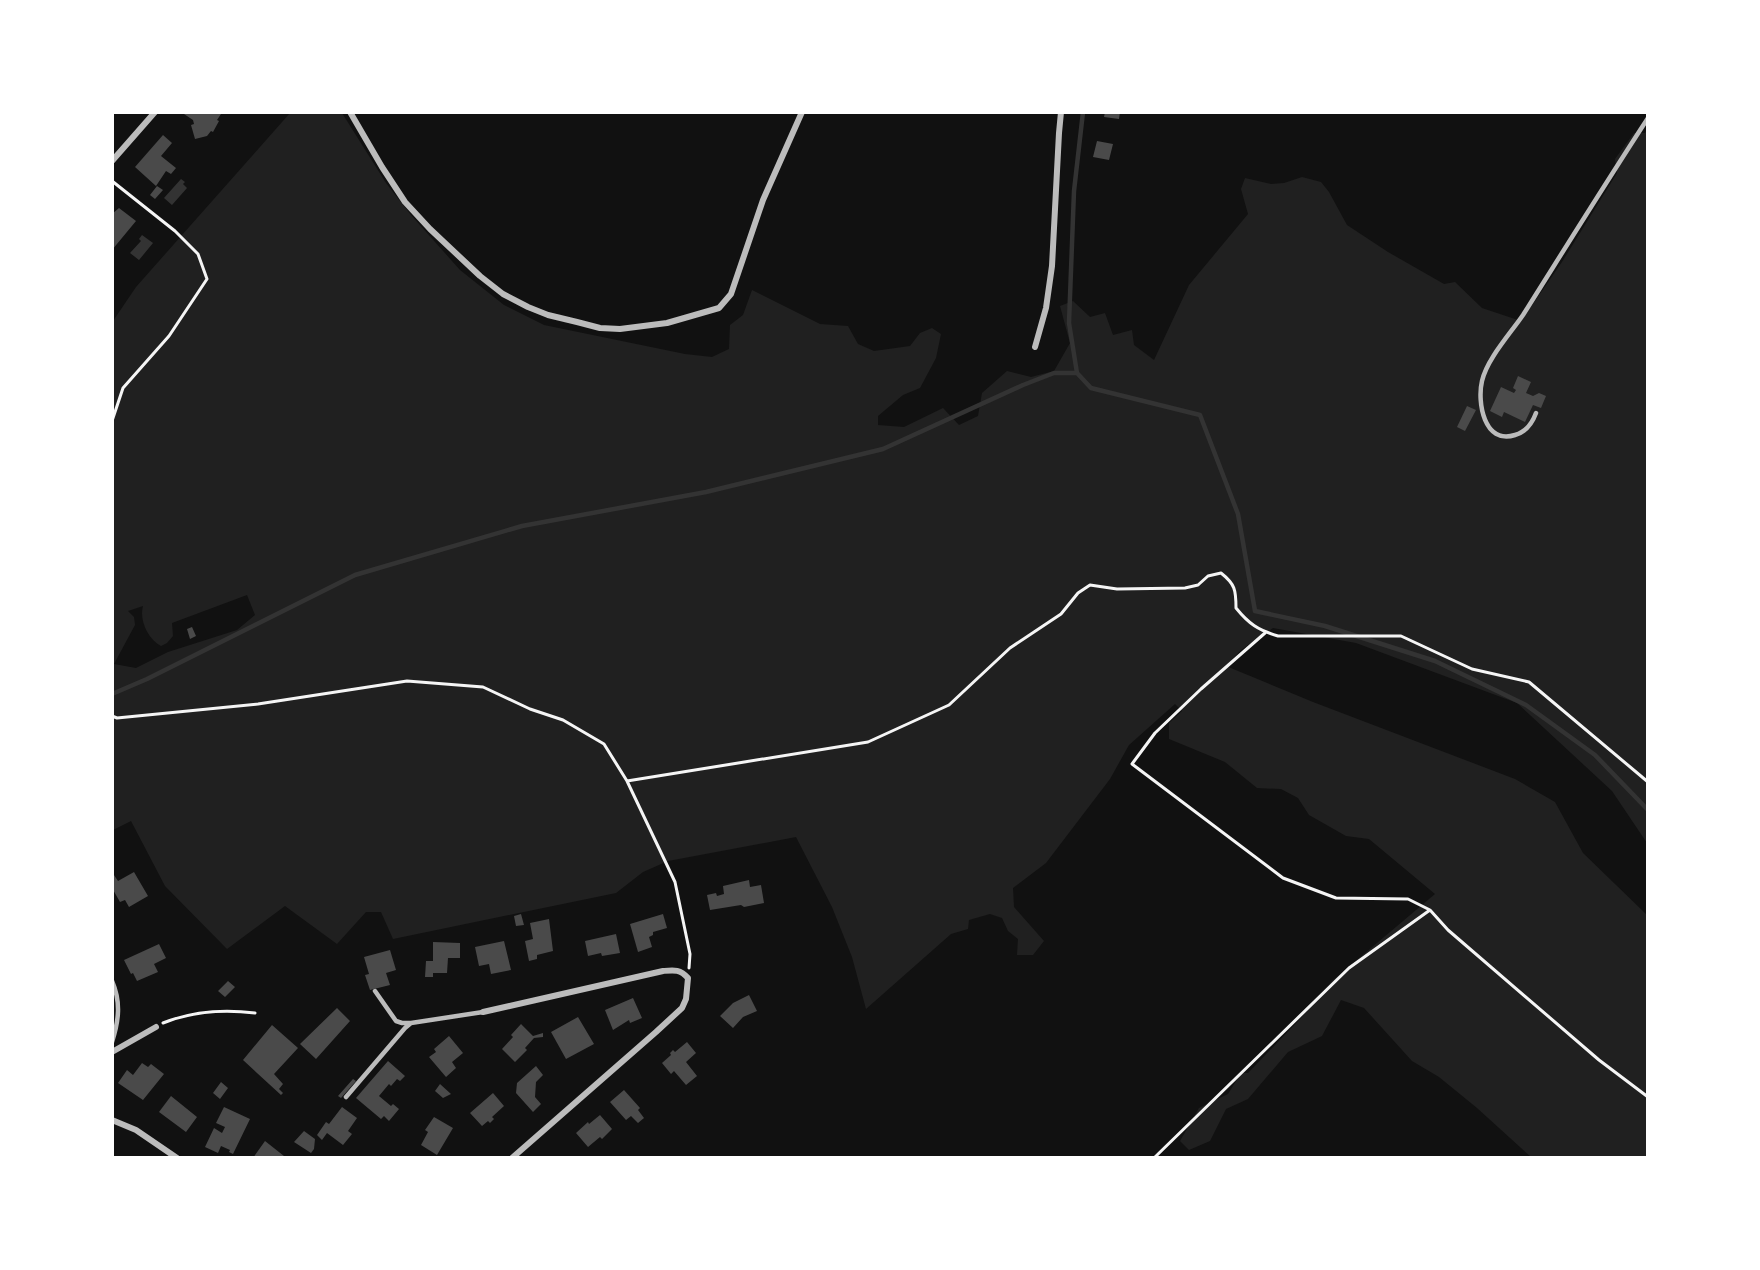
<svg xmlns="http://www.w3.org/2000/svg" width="1760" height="1270" font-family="'Work Sans',sans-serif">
<rect width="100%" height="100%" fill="#111"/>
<path fill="#202020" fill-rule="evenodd" d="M290,113H342L386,183L411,215L460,270L504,305L544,325L685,354L712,357L729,349L730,325L743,315L752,290L820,324L848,326L858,344L874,351L910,346L920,333L932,328L941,334L936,358L920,388L903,395L878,416V425L904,427L943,408L959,425L978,416L982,393L1007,371L1031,377L1054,371L1070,343L1060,306L1073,301L1090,317L1105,313L1113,335L1132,330L1134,345L1154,360L1189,285L1248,214L1241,189L1245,178L1271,184L1284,183L1302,177L1321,182L1329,192L1347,225L1388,252L1444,284L1455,282L1482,308L1521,321L1562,262L1617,173L1615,159L1634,133H1645L1647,129V843L1612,791L1517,703L1356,643L1273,628L1241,650L1226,666L1313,702L1515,779L1555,802L1583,853L1647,915V1157H1531L1477,1108L1439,1077L1412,1061L1364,1008L1341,1000L1322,1036L1288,1052L1248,1099L1226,1109L1210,1141L1189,1150L1180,1141L1199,1108L1228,1094L1241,1073H1248L1301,1018L1332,981L1435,894L1369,839L1346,836L1309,815L1298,798L1281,789L1257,788L1225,762L1169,739V723L1182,711L1175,704L1129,745L1110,779L1046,863L1013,888L1014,907L1044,941L1033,955H1017L1018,939L1008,931L1002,918L990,914L969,920L968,929L951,934L866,1009L852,957L832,907L796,837L668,861L643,872L616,893L393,939L381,912H366L337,944L285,906L227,949L165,886L131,821L113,830V321L136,287ZM247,595L255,615L237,630L168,652L136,668L114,664L135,625L134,617L128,611L143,606C139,620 148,639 161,646L167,643L173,636L172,623Z"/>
<path fill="#333" d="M181,179L185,182L183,184L187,188L172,205L164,198Z
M142,235L153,243L139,260L130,253L141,241L139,239Z"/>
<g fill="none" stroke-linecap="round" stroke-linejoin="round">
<path stroke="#333" stroke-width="4.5" d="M1083,112L1074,191L1069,323L1077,373L1091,388L1200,415L1238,514L1255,611L1325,626L1435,661L1526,705L1595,755L1648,810
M112,694L147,679L355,575L522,526L706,492L883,449L1023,385L1054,373H1077"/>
</g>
<path fill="#4a4a4a" d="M185,112H221V114L217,120L219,121L213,132L211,131L207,136L195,139L191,125L194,124L193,120L184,114Z
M1105,112H1120L1119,119L1104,117Z
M163,135L172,143L161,156L176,168L171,174L166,171L156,186L135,167Z
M1097,141L1113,144L1109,160L1093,157Z
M157,186L163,190L155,199L150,195Z
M119,208L136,221L112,250V214Z
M1518,376L1531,382L1526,393L1533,396L1539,393L1546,396L1541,408L1533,405L1525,422L1504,412L1502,417L1490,411L1501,387L1514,393L1516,390L1513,388Z
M1467,406L1476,410L1465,431L1457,427Z
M192,627L196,636L190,639L187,629Z
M112,872L118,881L134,872L148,896L129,907L125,900L120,902L112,888Z
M749,880L750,887L761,885L764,903L744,907L741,905L710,910L707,895L716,893L717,896L724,894L723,886Z
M521,914L524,925L516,926L514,916Z
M663,914L667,928L653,932V935L649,937L652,947L638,952L630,924Z
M549,919L553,951L537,955V959L529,961L525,941L533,939L530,923Z
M616,934L620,953L602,956L601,953L588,956L585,941Z
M504,941L511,970L491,974L489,964L479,966L475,947Z
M433,942L460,943V958H448L447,973H433V977H425L426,961H433Z
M159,944L166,958L154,964L158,972L137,981L133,973L131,974L124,960Z
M390,950L396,970L386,973L390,985L370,990L365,975L369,974L364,957Z
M228,981L235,987L225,997L218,991Z
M749,995L757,1011L743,1017L733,1028L720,1016L733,1003Z
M633,998L642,1018L630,1023L629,1020L613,1030L605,1010Z
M337,1008L350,1021L316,1059L300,1044Z
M578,1017L594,1044L566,1059L551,1032Z
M521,1024L533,1036L543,1033V1037L534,1038L525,1048L527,1050L515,1062L502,1049L513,1037L511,1035Z
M272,1025L298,1048L274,1074L283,1084L279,1089L283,1093L281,1095L243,1060Z
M449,1036L463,1053L452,1062L456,1068L446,1077L429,1057L436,1052L434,1049Z
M687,1042L696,1053L686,1062L697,1076L686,1085L674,1071L671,1074L662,1063L671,1055L670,1053L673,1050L675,1052Z
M388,1061L405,1076L400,1081L397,1079L391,1086L389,1084L379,1096L391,1106L393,1104L399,1109L389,1121L384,1116L381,1119L356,1098Z
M142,1063L148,1067L151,1064L164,1074L143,1100L118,1083L127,1070L133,1075Z
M536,1066L543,1075L536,1082L535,1097L541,1104L533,1112L516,1093L517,1083Z
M353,1079L356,1081L341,1098L338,1096Z
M221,1082L228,1088L220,1099L213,1093Z
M440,1084L451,1094L443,1098L435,1091Z
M624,1090L640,1108L638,1110L644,1118L638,1123L631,1116L626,1120L610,1102Z
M493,1093L504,1106L492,1117L494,1119L490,1123L488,1121L482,1126L470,1113Z
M171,1096L197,1117L186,1132L159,1112Z
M224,1107L250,1119L233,1154L229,1152L230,1150L221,1146L218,1153L205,1147L214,1128L222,1133L225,1127L216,1123Z
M342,1107L357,1118L348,1131L352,1134L343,1145L327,1133L322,1140L317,1135L326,1122L329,1124Z
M600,1115L612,1129L602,1139L600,1137L588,1147L576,1133L588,1122L589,1124Z
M434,1117L453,1128L437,1155L421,1145L428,1132L425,1130Z
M304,1131L315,1139L314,1149L311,1153L294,1142Z
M265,1141L284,1156L283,1158H253Z"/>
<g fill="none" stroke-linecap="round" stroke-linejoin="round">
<path stroke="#f5f5f5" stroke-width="3" d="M112,181L175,231L198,254L207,279L169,336L123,388L112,421
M1265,633L1201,689L1155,733L1132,764L1283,878L1336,898L1408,899L1430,910L1448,930L1599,1060L1648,1097
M112,716L117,718L258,704L407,681L483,687L530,709L563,720L604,744L627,781L675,882L690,954L689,968
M627,781L868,742L949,705L1010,648L1061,614L1078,593L1090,585L1117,589L1185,588L1198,585L1208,576L1221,573C1235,584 1236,590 1236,608C1249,624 1258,630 1278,636H1401L1472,669L1529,682L1648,782
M163,1023C193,1011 224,1009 255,1013
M1154,1158L1349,968L1430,910"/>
<path stroke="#bcbcbc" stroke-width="4.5" d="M1536,413C1532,424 1526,432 1515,435C1484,445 1477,402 1482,381C1487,359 1510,334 1523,315C1564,250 1605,184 1648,118
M112,981C121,1002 119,1020 112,1042
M375,991L396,1021L402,1023H411
M346,1097L405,1028L411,1023L483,1012"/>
<path stroke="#bcbcbc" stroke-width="6" d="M350,112L382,167L405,202L430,229L480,276L503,294L528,307L548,315L577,322L600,328L620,329L667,323L719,308L731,294L763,200L802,112
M112,161L155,112
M1035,347L1046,308L1052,266L1059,133L1061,112
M483,1012L663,971C674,970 680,969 688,978L686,999L682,1008L656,1032L512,1158
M112,1052L156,1027
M112,1120L136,1130L177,1158"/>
</g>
<rect width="1760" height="1270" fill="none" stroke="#ffffff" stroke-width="228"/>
</svg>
